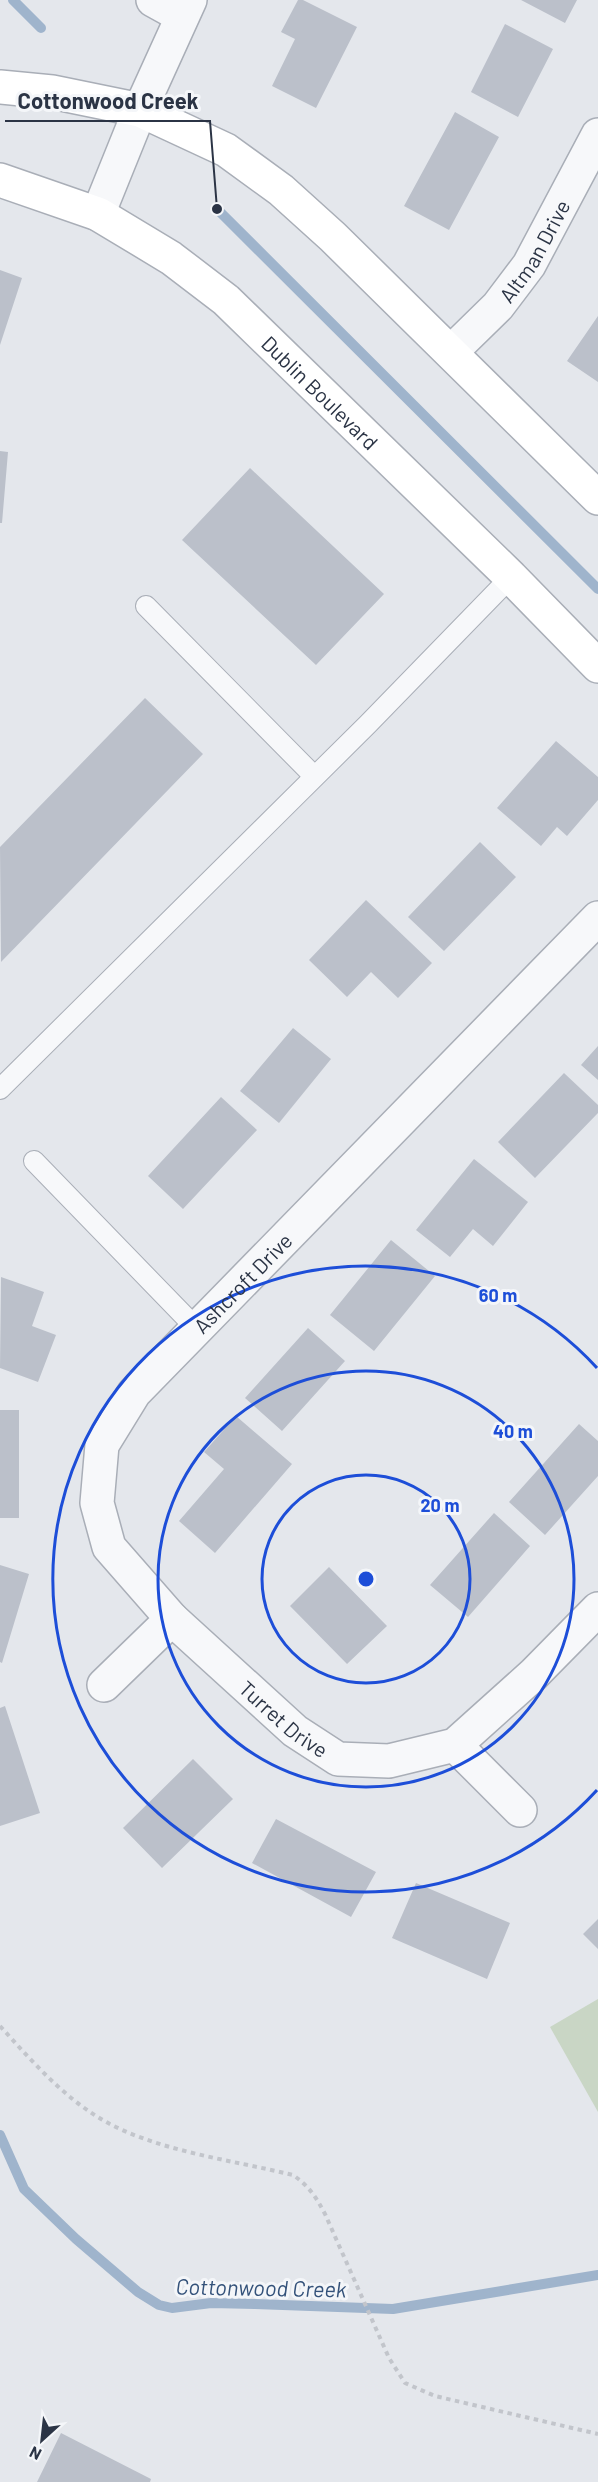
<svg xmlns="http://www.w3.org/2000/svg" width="598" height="2482" font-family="Barlow,sans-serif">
<rect width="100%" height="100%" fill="#e4e7ec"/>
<path fill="#c9d6c5" d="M598,1999V2112L550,2027Z"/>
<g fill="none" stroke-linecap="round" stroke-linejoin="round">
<path stroke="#9fb4cc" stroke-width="10" d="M13,0L41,28
M217,209L598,589
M0,2135L24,2189L76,2239L138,2292L159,2305L172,2308L211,2303L255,2304L393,2309L598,2275"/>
</g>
<path fill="#bbc0ca" d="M298,0H303L357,27L316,108L272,86L295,39L281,32Z
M521,0H577L565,23Z
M505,24L553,49L518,117L471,92Z
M455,112L499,137L449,230L404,206Z
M0,270L22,278L0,345Z
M598,316V382L567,361Z
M0,451L8,452L2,523H0Z
M250,468L384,594L316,665L182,540Z
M145,698L203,754L1,962L0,847Z
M556,741L598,777V800L567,836L557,827L541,846L497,808Z
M480,842L516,877L444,951L408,917Z
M366,900L432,963L398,998L371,972L347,997L309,960Z
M293,1028L331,1059L279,1123L240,1091Z
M598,1046V1080L581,1065Z
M564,1073L598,1105V1113L535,1178L498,1142Z
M221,1097L257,1130L183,1209L148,1176Z
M474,1159L528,1202L493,1246L473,1229L450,1257L416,1230Z
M391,1240L435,1276L374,1351L330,1315Z
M1,1277L44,1292L32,1326L56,1335L38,1382L0,1368Z
M308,1328L345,1361L282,1431L245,1398Z
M0,1410H19V1518H0Z
M236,1416L292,1464L215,1553L179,1521L224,1469L204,1452Z
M579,1424L598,1441V1476L545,1535L509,1502Z
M494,1513L530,1546L468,1617L430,1585Z
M0,1565L29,1574L2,1663L0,1662Z
M329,1567L387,1626L347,1664L290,1606Z
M5,1706L40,1813L0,1826V1708Z
M193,1759L233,1799L162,1868L123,1828Z
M276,1819L376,1872L351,1917L252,1863Z
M416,1883L510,1923L487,1979L392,1938Z
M598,1919V1949L583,1934Z
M61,2433L151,2479L150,2482H37Z"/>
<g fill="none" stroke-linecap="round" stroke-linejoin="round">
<g stroke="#a9aeb7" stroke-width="22">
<path id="service" d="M146,606L314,776
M0,1089L368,724L511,577
M34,1161L197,1329"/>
</g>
<g stroke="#a9aeb7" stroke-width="36">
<g id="minor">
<path d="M153,0L182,16"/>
<path d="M98,214L140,110L190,0"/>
<path id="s1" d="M451,352L498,306L529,265L598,135"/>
<path id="s2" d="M172,1619L295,1731L338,1759L389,1761L455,1745L534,1674L598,1609"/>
<path id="s3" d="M104,1685L172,1619L109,1547L97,1503L102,1445L134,1393L598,918"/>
<path d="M455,1745L520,1810"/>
</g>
</g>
<g stroke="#a9aeb7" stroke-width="36">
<g id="secondary">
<path d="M0,87L52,92L140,110L226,150L281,190L333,237L598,498"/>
<path id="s4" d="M0,180L98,214L171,258L226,300L511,577L598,666"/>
</g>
</g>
<path stroke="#c2c5cb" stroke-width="4" stroke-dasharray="4.5 4.5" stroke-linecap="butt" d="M0,2026C31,2060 61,2095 101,2119C155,2151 232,2160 293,2175C309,2186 316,2197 325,2214L389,2358L405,2383L435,2396L598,2434"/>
<use href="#service" stroke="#f7f8fa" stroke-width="20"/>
<use href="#minor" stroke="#f7f8fa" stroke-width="33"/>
<use href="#secondary" stroke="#fff" stroke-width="33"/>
</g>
<g fill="none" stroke="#1d4ed8" stroke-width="3">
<circle cx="366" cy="1579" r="104"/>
<circle cx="366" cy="1579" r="208"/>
<path d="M597 1790A313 313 0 1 1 597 1368"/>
</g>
<g text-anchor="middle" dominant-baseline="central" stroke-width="6" stroke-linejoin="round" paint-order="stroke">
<g font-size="21" fill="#2b3445" stroke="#f4f6f9">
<text stroke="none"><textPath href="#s1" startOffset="132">Altman Drive</textPath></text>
<text stroke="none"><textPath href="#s4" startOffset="390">Dublin Boulevard</textPath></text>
<text stroke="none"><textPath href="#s3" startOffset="510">Ashcroft Drive</textPath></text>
<text stroke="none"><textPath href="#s2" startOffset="150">Turret Drive</textPath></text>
</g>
<g font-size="22" font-style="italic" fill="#34527a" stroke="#f4f6f9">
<text transform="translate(261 2287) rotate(1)">Cottonwood Creek</text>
</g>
</g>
<circle cx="366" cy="1579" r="9" fill="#1d4ed8" stroke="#f4f6f9" stroke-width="3"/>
<g font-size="18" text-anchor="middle" font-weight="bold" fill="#1d4ed8" stroke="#f4f6f9" stroke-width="6" stroke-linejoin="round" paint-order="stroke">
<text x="498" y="1302">60 m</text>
<text x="513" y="1438">40 m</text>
<text x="440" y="1512">20 m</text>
</g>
<path fill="none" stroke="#2b3445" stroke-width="2" d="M217 209L210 121H5"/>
<circle fill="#2b3445" stroke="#f4f6f9" stroke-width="2" cx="217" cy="209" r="6"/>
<g font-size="22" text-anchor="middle" font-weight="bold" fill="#2b3445" stroke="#f4f6f9" stroke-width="6" stroke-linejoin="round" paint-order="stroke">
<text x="108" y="109">Cottonwood Creek</text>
</g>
<g transform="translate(42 2440) rotate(207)" stroke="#f4f6f9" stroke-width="4.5" paint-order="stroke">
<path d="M0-4.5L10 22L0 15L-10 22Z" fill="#2b3445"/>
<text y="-9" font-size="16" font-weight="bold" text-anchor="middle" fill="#2b3445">N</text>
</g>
</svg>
